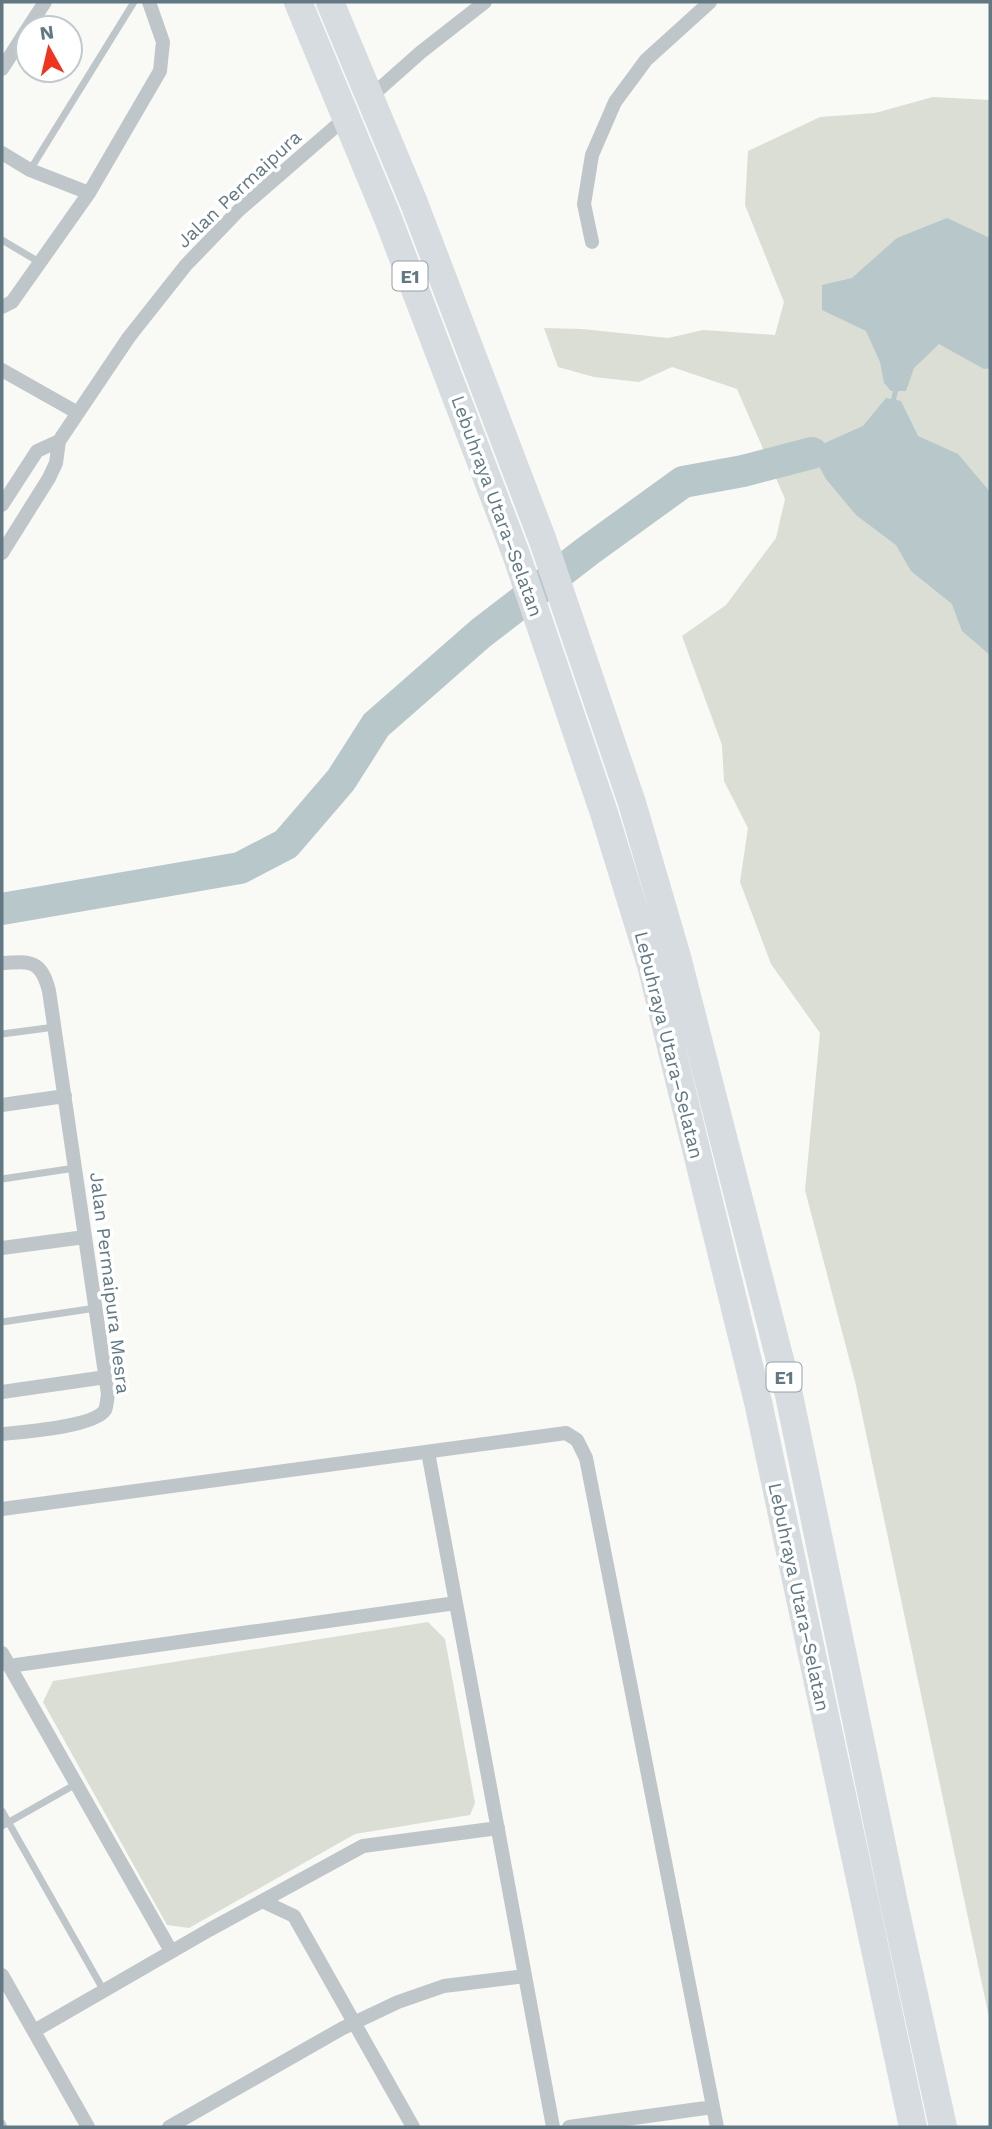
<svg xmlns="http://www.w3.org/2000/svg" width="992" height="2129" font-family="'Work Sans',sans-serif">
<rect width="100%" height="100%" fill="#f9f9f6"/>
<path fill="#daded5" d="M933,97L990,100V2022L855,1381L805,1190L820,1033L771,964L740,882L748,828L724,781L722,745L682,636L726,605L776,538L785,499L737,389L672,367L639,382L594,377L558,367L544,328L582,329L668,338L703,330L775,335L784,302L745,205L748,151L820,117L875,113Z
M428,1622L445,1639L475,1803L470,1815L355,1834L189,1928L167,1925L43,1702L53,1681Z"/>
<path fill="#b7c7ca" d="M947,218L990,238V368L984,369L939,344L914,368L906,391H891L884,383L880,362L866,331L822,310V285L852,278L897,238Z
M886,398L901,401L918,436L958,454L990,492V655L962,631L952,604L911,571L896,545L856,515L826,479L812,453L818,446L863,426Z"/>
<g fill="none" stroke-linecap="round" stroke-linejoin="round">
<path stroke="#b7c7ca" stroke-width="5" d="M892,406L897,385"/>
<path stroke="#b7c7ca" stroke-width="32" d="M2,909L240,868L286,844L341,780L376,725L481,633L589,550L683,482L743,471L812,453"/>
<path stroke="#bfc6c9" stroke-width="7" d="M30,170L134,2
M2,240L39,262
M2,1034L55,1027
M2,1179L75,1168
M2,1322L96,1308
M2,1811L104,1991
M2,1826L76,1784
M2,2123L4,2127"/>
<path stroke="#bfc6c9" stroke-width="14" d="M28,28L45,2
M2,69L28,28
M368,99L421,52L485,2
M2,153L30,170L89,193
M592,242L584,204L592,155L615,102L646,60L710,2
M2,307L12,302L89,193L160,71L163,42L149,2
M2,370L78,413
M2,505L37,451L59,441
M2,553L49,478L56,463L59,441L129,337L186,265L239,210L350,114
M2,963C31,961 41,960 49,991L108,1394C107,1399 107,1406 105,1410C94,1427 22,1432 2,1434
M2,1105L65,1096
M2,1248L85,1237
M2,1392L106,1377
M428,1452L553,2127
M2,1509L566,1433L577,1440L586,1458L717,2127
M2,1653L171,1951
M9,1666L456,1603
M262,1901L294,1916L413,2127
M2,1975L88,2127
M34,2031L209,1930L363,1846L498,1828
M169,2127L343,2028L398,2002L444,1986L525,1976
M569,2127L713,2107"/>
<path stroke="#d6dcdf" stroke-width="28" d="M298,2L387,216L516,554L604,813L651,965L758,1402L913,2127
M330,2L414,203L543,541L632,803L677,957L789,1395L894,1903L943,2127"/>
</g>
<g text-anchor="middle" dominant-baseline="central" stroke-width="7" stroke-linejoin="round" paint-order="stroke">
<g fill="#fff" stroke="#91a1a9" stroke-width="2">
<rect x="392.5" y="261.5" width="35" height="29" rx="5"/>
<rect x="766.5" y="1362.5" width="35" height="29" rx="5"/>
</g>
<g font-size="18" font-weight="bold" fill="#627984">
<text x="410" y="276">E1</text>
<text x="784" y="1377">E1</text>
</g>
<g font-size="19" fill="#627984" stroke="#fff">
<text transform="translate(239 189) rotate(-43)">Jalan Permaipura</text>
<text transform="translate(497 506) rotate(70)">Lebuhraya Utara–Selatan</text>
<text transform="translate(669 1045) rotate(76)">Lebuhraya Utara–Selatan</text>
<text transform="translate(110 1283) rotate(83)">Jalan Permaipura Mesra</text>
<text transform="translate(799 1597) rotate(78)">Lebuhraya Utara–Selatan</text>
</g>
</g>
<rect width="992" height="2129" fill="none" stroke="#627984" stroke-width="7"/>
<g transform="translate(49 49) rotate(352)"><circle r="33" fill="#ffffff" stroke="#c0c9ce" stroke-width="2"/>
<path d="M0-5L12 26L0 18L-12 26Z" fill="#f0351f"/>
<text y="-10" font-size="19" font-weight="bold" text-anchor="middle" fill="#627984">N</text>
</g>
</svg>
